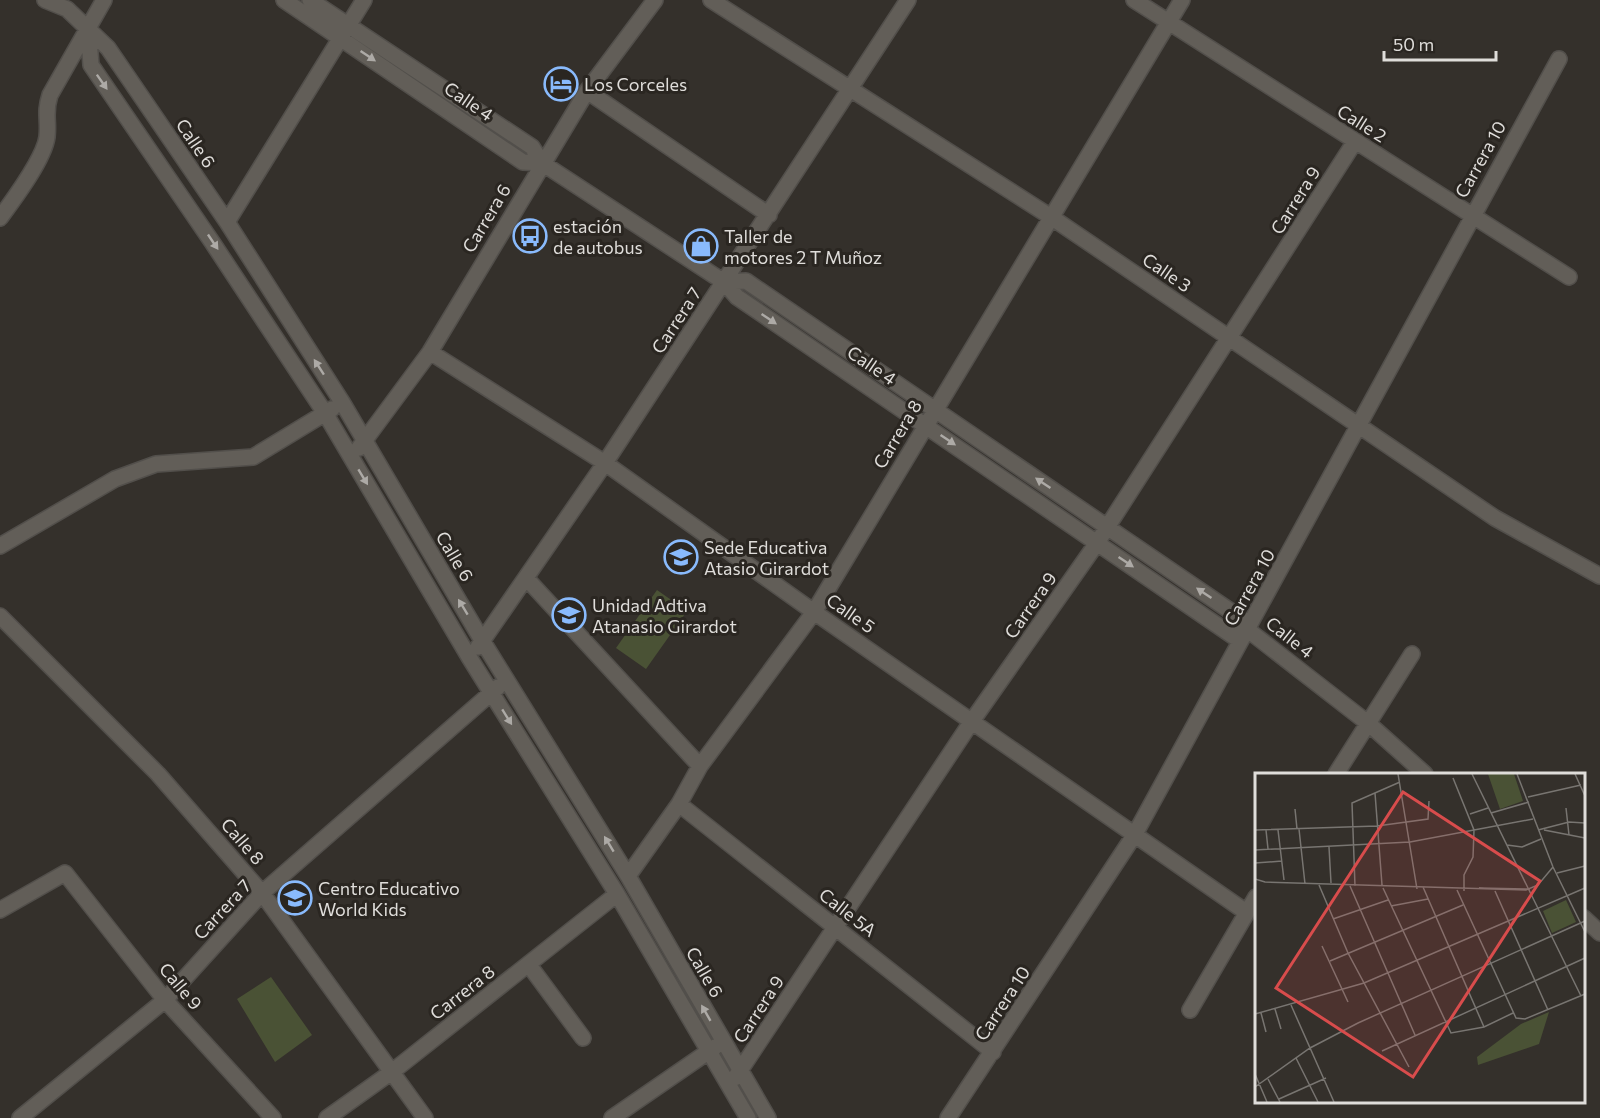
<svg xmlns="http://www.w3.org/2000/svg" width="1600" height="1118" font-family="Commissioner,sans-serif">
<rect width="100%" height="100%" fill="#34302b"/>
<path fill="#4a5235" d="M657,590L687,611L646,669L616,648Z
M271,977L312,1035L275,1062L237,999Z"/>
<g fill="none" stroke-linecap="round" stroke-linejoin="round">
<g stroke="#524f4b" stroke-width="18">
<path id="minor" d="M45,0L67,9L108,48L227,222L342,402L483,642L628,876L768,1118
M284,0L523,162L542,163L724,282L737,297L1233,636L1248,630
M310,0L532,147L542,163
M711,0L1051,217L1495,518L1600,576
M1134,0L1569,277
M88,27L91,65L212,242L325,413L469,657L617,894L748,1118
M587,91L769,215
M0,218C14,199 44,159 47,137C49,120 44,113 50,95L104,0
M227,222L364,0
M724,282L746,281L1242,619L1248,630L1369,724L1425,774
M430,352L605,463L814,612L1246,912
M359,448L430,352L587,91L655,0
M0,546L115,479L156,464L253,457L332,409
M527,579L700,766
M0,616L158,774L262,893L425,1118
M478,647L605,463L908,0
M1336,774L1412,654
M679,804L993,1052
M628,876L679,804L700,766L814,612L1182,0
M0,910L65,873L165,1000L273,1118
M1584,918L1600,933
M529,965L583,1038
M1190,1010L1256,897
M735,1078L972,721L1097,543L1354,143
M20,1118L165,1000L262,893L498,687
M327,1118L393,1071L617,894
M612,1118L715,1047
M948,1118L1135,834L1559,59"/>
</g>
<use href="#minor" stroke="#625e58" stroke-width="15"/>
</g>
<defs><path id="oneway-solid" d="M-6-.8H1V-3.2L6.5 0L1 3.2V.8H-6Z" transform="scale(1.5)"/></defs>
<g fill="#adaaa6">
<use href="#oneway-solid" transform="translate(368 56) rotate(34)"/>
<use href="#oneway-solid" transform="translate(102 82) rotate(55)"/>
<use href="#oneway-solid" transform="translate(213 242) rotate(56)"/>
<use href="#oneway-solid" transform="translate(769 319) rotate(34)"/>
<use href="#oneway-solid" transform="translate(319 367) rotate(-123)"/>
<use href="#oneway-solid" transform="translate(948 440) rotate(34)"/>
<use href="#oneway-solid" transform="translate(363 477) rotate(59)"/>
<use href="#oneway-solid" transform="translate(1043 483) rotate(-146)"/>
<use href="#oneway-solid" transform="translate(1126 562) rotate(34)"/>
<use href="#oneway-solid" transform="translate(1204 593) rotate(-146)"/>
<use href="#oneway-solid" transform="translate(463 607) rotate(-121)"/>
<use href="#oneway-solid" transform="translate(507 717) rotate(58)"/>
<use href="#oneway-solid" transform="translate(609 844) rotate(-121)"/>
<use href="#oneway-solid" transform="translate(706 1013) rotate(-120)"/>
</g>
<defs>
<g id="hotel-ring" transform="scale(1.725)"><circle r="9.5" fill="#2a2621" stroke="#89bafc" stroke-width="1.5"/><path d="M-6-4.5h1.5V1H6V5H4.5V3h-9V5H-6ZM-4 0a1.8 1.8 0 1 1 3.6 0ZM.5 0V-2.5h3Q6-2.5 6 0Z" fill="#89bafc"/></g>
<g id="bus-ring" transform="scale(1.725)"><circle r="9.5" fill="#2a2621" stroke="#89bafc" stroke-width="1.5"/><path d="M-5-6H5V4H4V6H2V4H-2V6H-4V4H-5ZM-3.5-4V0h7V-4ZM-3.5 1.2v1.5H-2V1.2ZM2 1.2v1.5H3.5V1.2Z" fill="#89bafc"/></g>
<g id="shop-ring" transform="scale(1.725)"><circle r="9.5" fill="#2a2621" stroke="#89bafc" stroke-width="1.5"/><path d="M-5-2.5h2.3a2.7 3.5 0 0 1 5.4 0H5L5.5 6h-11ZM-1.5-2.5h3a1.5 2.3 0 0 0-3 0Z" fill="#89bafc"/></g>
<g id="school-ring" transform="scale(1.725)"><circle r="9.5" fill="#2a2621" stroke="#89bafc" stroke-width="1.5"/><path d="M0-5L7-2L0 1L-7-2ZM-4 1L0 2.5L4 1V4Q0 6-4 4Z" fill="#89bafc"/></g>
</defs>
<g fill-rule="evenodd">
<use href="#hotel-ring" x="561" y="84"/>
<use href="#bus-ring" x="530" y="236"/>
<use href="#shop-ring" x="701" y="246"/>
<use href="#school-ring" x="681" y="557"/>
<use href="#school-ring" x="569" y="615"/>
<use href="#school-ring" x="295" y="898"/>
</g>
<g text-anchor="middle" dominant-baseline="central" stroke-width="6" stroke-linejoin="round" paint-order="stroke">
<g font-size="18" fill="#dfddda" stroke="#2a2621" text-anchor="start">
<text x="584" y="84">Los Corceles</text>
<text x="553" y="226">estación<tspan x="553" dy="21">de autobus</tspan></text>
<text x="724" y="236">Taller de<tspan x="724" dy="21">motores 2 T Muñoz</tspan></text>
<text x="704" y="547">Sede Educativa<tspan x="704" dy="21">Atasio Girardot</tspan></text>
<text x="592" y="605">Unidad Adtiva<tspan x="592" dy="21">Atanasio Girardot</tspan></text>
<text x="318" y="888">Centro Educativo<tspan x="318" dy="21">World Kids</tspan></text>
</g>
<g font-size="18" fill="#dfddda" stroke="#2a2621">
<text transform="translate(469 101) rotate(34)">Calle 4</text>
<text transform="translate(1362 123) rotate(32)">Calle 2</text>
<text transform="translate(196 143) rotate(56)">Calle 6</text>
<text transform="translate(1480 159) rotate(-61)">Carrera 10</text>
<text transform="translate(1295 200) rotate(-58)">Carrera 9</text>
<text transform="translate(486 218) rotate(-59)">Carrera 6</text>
<text transform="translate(1167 272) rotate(34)">Calle 3</text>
<text transform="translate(676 320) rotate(-57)">Carrera 7</text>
<text transform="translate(872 365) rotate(34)">Calle 4</text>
<text transform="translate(897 434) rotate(-59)">Carrera 8</text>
<text transform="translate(455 556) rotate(59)">Calle 6</text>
<text transform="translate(1249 587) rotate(-61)">Carrera 10</text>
<text transform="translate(1030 605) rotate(-55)">Carrera 9</text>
<text transform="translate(851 613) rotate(35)">Calle 5</text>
<text transform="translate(1290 637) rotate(38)">Calle 4</text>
<text transform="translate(243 841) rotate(49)">Calle 8</text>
<text transform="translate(222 909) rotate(-47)">Carrera 7</text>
<text transform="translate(848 912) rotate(38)">Calle 5A</text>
<text transform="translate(705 972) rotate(60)">Calle 6</text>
<text transform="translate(181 986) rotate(50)">Calle 9</text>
<text transform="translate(462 992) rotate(-38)">Carrera 8</text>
<text transform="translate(1002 1003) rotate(-57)">Carrera 10</text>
<text transform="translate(758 1009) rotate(-57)">Carrera 9</text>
</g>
</g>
<g transform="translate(1255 773)">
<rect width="330" height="330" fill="#34302b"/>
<path d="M233,1H259L268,28L245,36ZM311,127L321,149L297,160L288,138ZM294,239L284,271L223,292L222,284L266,251Z" fill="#4a5235"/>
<path fill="none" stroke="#787571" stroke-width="1.5" d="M143,1L162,116M217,1L326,223M262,1L298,94L330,159M320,1L330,23M198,5L219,57L218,84L209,102V118M120,20L127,112M273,24L326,12M311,35L314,62M40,36L42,56M236,40L274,29M215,41L233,35M44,56L50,111M0,57L122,53L173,46L174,28M11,57L13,76M23,57L29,107M283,57L314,49L330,50M289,57L330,65M252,72L267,74L286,66M74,74L76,110M0,77V106L10,109L271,117L283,112L298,94M0,77L155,69L278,46M0,90L27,88M302,100L330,93M64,112L93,180L154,294M95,113L160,262M100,113L97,30L145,9M168,114L229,254M128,115L196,260L229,254L258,240M224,115L275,116M202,117L261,245L270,246L330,221M240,118L293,237M136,133L173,126M78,146L133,127M67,173L93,229M75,188L208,132M36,232L79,329M20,236L26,256M6,240L11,259M0,241L109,210L330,115M127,278L330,185M41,285L63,329M0,301L12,329M13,306L25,329M0,314L55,275L103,250L330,148M24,326L71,305"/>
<path fill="#d84c4c" fill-opacity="0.15" stroke="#d84c4c" stroke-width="3" d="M148,19L285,108L158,304L21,215Z"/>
<rect width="330" height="330" fill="none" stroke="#dfddda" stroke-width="3"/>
</g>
<path d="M1384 51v9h112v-9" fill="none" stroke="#dfddda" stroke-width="3"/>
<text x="1393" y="51" font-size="18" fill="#dfddda" stroke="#2a2621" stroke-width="4.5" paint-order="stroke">50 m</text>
</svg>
